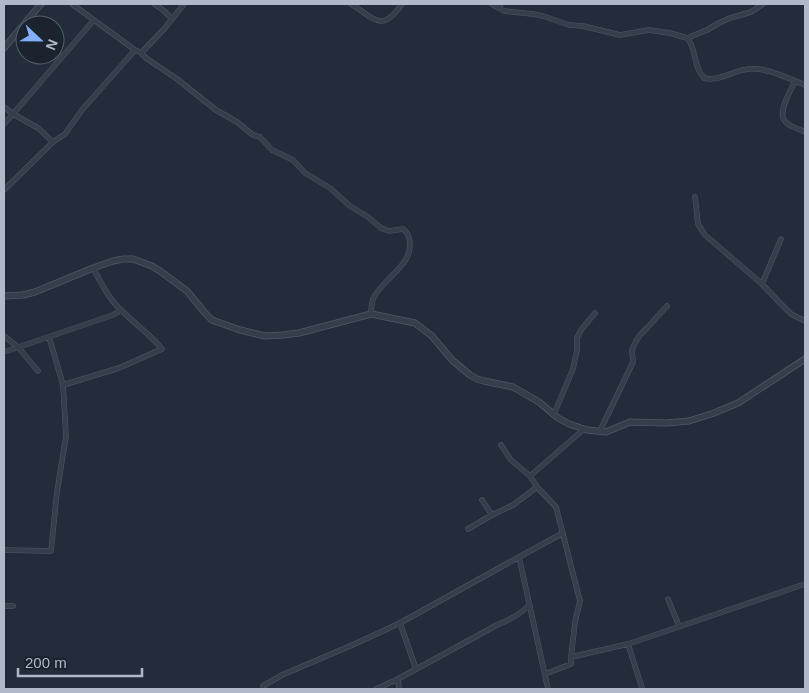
<svg xmlns="http://www.w3.org/2000/svg" width="809" height="693" font-family="Helvetica,sans-serif">
<rect width="100%" height="100%" fill="#222c3a"/>
<g fill="none" stroke-linecap="round" stroke-linejoin="round">
<g stroke="#505965" stroke-width="5.5">
<path id="minor" d="M72,4L135,50L140,52L143,51L165,28L184,4
M154,4L163,10L172,19
M351,4C375,19 382,33 402,4
M492,4L499,8L501,4
M499,8L504,11L533,14L543,16L569,25L583,26L620,35L649,30L670,33L687,38L707,30L719,23L730,18L751,12L763,4
M687,38C697,49 693,67 704,78C719,82 734,70 749,69C767,67 789,79 805,85
M140,52L146,58L177,79L216,110L237,122L253,135L260,137L272,150L293,160L305,173L330,188L350,206L368,217L381,228L389,231L403,229C407,232 408,234 409,238C416,265 382,278 373,299C371,305 371,309 371,314
M795,81C791,90 778,111 784,120C787,126 799,129 805,132
M4,107L13,114L4,124
M53,142L65,134L82,110L135,50
M4,190L53,142L38,128L13,114L93,21
M695,197L698,224L705,235L762,284L778,301L791,314L805,321
M762,284L781,239
M4,336L18,347L38,371
M49,337L63,385L119,368L162,349C150,334 135,324 122,311C109,299 101,283 93,268
M4,352L113,315L121,310
M554,414L573,369L577,350V338L581,330L595,313
M600,431L633,362L632,350L636,341L640,335L647,328L667,306
M501,445L511,460L530,476
M482,500L492,515
M468,529L492,515L513,505L537,487
M4,550L51,551L57,492L66,436L63,385
M519,557L563,533
M668,599L679,626
M4,606H13
M628,644L642,688
M571,657L628,644L805,584
M416,669L400,623L519,557L548,689
M545,674L571,664V657L575,622L580,601L556,507L537,487L530,476L584,429
M263,686L282,675L357,643L400,623
M376,689L398,679
M399,689L398,679L497,625C510,620 520,615 529,605"/>
</g>
<g stroke="#505965" stroke-width="7">
<path id="tertiary" d="M4,48L41,4
M4,296L23,295L35,292L93,268L113,261L123,259H133L152,266L160,271L187,291L205,313L212,320L240,330L265,336L283,335L299,333L371,314L415,323L432,336L452,360L470,375L477,379L484,381L513,387L539,402L558,418L569,424L587,430L606,432L630,422L666,423L689,421L714,413L738,403L805,359"/>
</g>
<use href="#minor" stroke="#353e4b" stroke-width="4.5"/>
<use href="#tertiary" stroke="#353e4b" stroke-width="5.5"/>
</g>
<rect width="809" height="693" fill="none" stroke="#b0b9c7" stroke-width="10"/>
<g transform="translate(40 40) rotate(112)"><circle r="24" fill="#1b232f" stroke="#575f6c"/>
<path d="M0-4L9 19L0 12L-9 19Z" fill="#83aff9"/>
<text y="-8" font-size="14" font-weight="bold" text-anchor="middle" fill="#b0b9c7">N</text>
</g>
<path d="M18 668v8h124v-8" fill="none" stroke="#b0b9c7" stroke-width="2.5"/>
<text x="25" y="668" font-size="15" fill="#b0b9c7" stroke="#1b232f" stroke-width="4" paint-order="stroke">200 m</text>
</svg>
